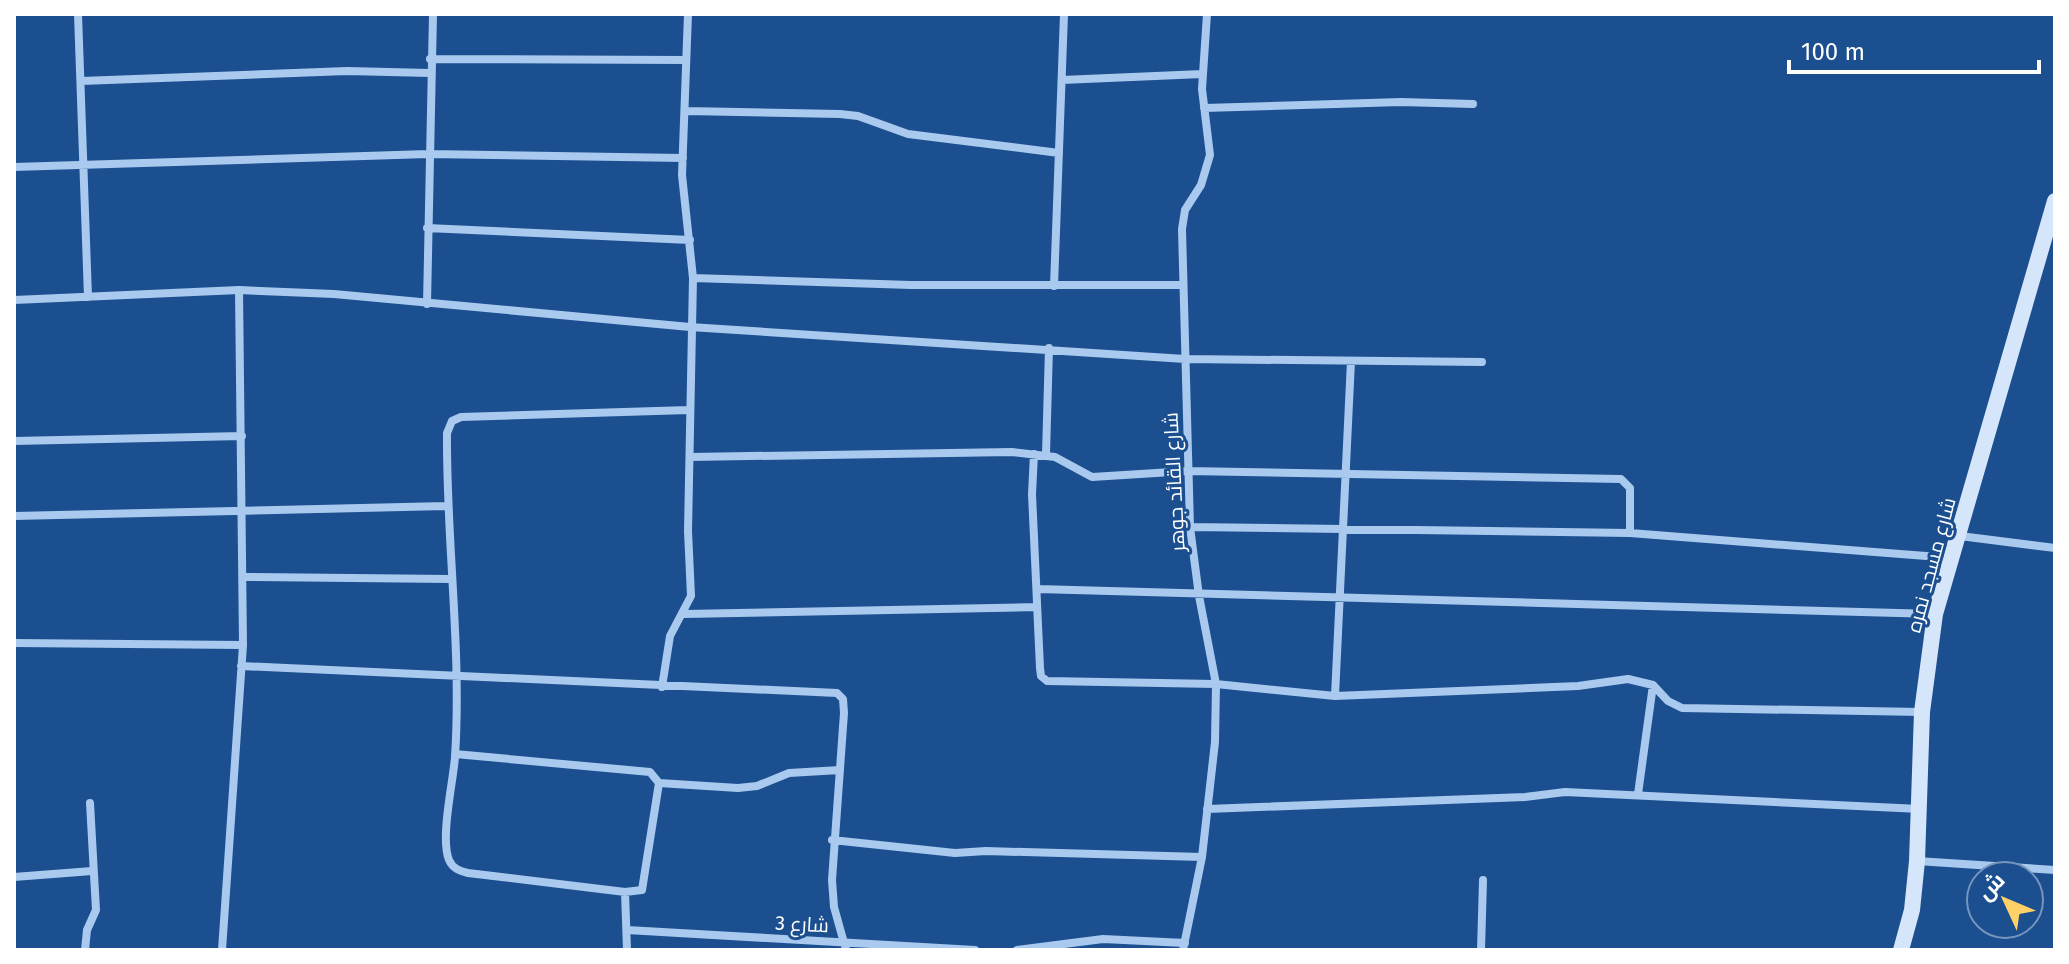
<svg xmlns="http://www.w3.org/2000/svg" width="2069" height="964" font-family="'Fira Sans',Cairo,sans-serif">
<rect width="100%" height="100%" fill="#1b4f8f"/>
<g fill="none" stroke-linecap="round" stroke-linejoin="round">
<path stroke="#a9c9ee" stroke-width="8" d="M78,14L88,297
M430,59L686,60
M1062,80L1202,74
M81,81L347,71L430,73
M1204,108L1401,102L1473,104
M686,111L840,114L858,116L908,134L1059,153
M14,167L428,154L683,158
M427,228L690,240
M693,278L911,285H1183
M1054,286L1064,14
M14,300L239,290L334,294L690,327L1185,359L1482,362
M427,304L433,14
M14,441L242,436
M1034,454L1032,494L1040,668L1041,676L1047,681L1216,684L1335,696L1578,686L1628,679L1653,685L1668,701L1682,708L1922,712
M1046,454L1049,348
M690,457L1012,452L1055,457L1092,477L1188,471L1621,479L1630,488V533
M14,516L446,506
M1190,527L1630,533L1952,558
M1960,536L2055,548
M244,577L450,579
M1037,589L1935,614
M684,614L1037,607
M14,643L243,645
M241,666L837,693L843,699L844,713L832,880L834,907L846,950
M662,687L670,636L691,596L688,531L693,278L682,175L688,14
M1335,696L1351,361
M455,754L650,772L659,783L642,890L625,892L468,873C460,871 453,869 449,860C440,838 453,783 455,757C462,649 446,540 447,433L452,421L461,417L689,410
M659,783L738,788L757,786L789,773L840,770
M1638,794L1653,685
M1207,809L1525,797L1565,792L1920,809
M832,840L955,853L986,851L1202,857
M1917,861L2055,870
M14,877L92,871
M625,892L627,950
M627,930L975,950
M85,950L87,930L96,910L90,803
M222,950L243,645L239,290
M1017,950L1103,939L1185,943
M1183,950L1202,857L1215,742L1216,684L1199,596L1190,527L1182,229L1185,210L1201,185L1210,155L1202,89L1207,14
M1481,950L1483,880"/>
<path stroke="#d6e6fa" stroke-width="16" d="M1901,950L1912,910L1917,861L1922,712L1935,614L2055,201"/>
</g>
<g text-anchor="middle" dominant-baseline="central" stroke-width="6" stroke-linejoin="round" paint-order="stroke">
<g font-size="20" fill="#fff" stroke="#1b4f8f">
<text transform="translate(1174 482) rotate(-93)">شارع القائد جوهر</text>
<text transform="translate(1931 565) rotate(-75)">شارع مسجد نمره</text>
<text transform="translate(802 924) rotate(3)">شارع 3</text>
</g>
</g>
<rect width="2069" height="964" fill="none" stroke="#ffffff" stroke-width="32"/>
<g transform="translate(2005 900) rotate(314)"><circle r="38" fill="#1b4f8f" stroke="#7695bc" stroke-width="2"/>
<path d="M0-6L14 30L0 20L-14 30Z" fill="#ffd166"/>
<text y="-12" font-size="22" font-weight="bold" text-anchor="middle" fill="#ffffff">ش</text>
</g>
<path d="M1789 60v12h250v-12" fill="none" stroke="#ffffff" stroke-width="4"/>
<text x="1801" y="60" font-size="24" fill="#ffffff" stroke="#1b4f8f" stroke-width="6" paint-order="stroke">100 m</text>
</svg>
